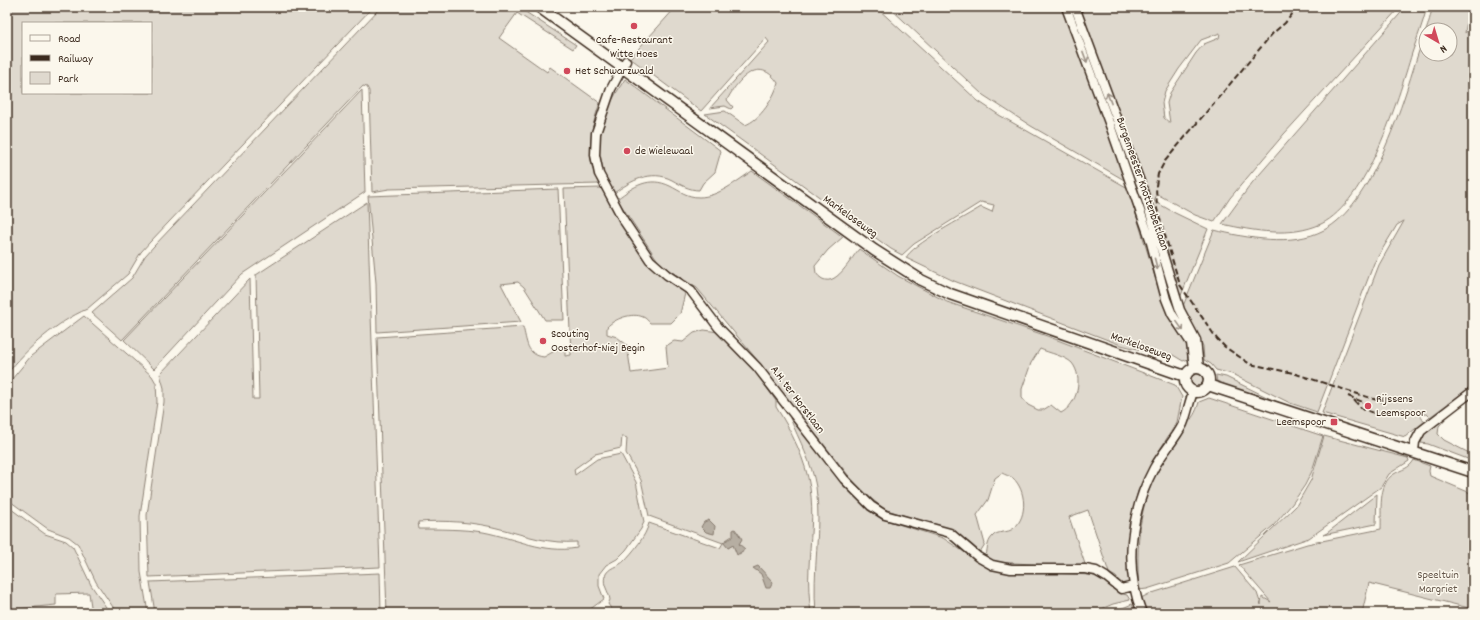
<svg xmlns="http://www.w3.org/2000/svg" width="1480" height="620" font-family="Dekko,sans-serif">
<rect width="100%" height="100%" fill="#fbf7ec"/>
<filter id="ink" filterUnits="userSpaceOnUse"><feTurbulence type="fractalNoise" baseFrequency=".025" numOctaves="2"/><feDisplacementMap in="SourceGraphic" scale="8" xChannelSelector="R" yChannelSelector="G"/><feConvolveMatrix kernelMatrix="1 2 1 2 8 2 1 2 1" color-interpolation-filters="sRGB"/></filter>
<g filter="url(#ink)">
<path fill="#dfd9ce" stroke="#8d8276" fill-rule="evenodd" d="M7,7H373L150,242L141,252L128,274L87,309C57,322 27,348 7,374ZM23,23H151V93H23Z
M381,7H518L576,45L573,49L517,13L499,38L547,72L550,67L600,103C590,129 585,158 599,184L389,189L372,192L369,91L367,87L363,86L122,340L92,313L132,278L145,256L154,246Z
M676,7H876L978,101L999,115L1128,188L1162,300L1173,325L1187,343L1188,359L1183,361L1173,355L1154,353L1121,345L954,281L906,258C911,245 967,216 981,207L992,212L994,205L981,202L914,244L902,255L891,249L705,114L725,111L745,125C760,120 774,98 778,83C759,55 738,79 727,100L733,107L731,109L725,106L710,108L769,42L766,38L701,111L630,58Z
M889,7H1062L1126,181L1031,126L983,95Z
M1080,7H1400L1284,134L1230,198L1214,222L1195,215L1157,194L1154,201L1175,213L1208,229L1180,298ZM1220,33L1219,38L1204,44L1196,53L1170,93L1167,103L1170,123L1164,118L1162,103L1165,91L1179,69L1201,40Z
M1406,7H1427C1423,23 1417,38 1412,53C1398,100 1367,202 1321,224C1290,238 1254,231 1222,224L1252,183Z
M1432,7H1473V15L1468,16L1465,33L1473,26V385L1430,417L1427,414L1418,415L1425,421L1405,437L1322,413L1379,265L1404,221L1397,225L1374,263L1317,412L1290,403L1232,374L1216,370L1211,364L1204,360L1203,346L1183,306L1214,230C1247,238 1292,247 1324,230C1372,205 1402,106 1417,57C1422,41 1430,23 1432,7ZM1426,30H1450V54H1426Z
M625,79L721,151L715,172L703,183L699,190C689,190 681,185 672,180C651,169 631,181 614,193C609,185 604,177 601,168C591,136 608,105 625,79Z
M362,90L365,192L242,274L154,369L124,340Z
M752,171L843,237L828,250L815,266L816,273C832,295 849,261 859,249L898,276L947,302L1047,336L1175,385L1182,397L1177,422L1154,459L1138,491L1129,525L1128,546L1132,578L1130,584L1123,587L1116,577L1109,573L1088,510L1069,517L1086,567L996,562L986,558C987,551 987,542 992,537C997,530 1008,534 1014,528C1028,516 1026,490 1013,478C1010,476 1005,475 1002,473L995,478L988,500L977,515L985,544L980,552L970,543L947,529L884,509L862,491L848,475L758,361L697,288L669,270L658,261L617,199C634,186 649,176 670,186C680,191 687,197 699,197C718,197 737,181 752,171ZM1040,349C1049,353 1065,356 1072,363C1084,378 1077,405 1061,413L1051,405L1043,410H1038L1028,405L1022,398V389L1031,363Z
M601,188L630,235L686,289L680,314L671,323H650C648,321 646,318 643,317C632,312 614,319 607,327V334L617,337L627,345L631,373L668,368L666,346L674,341L683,342L694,333L704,330L719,332L754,369L776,401V407C791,430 806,461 810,488C814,514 810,541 809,567C808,583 809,598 811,613H614L608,604L610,600C609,591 602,585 605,576C608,567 618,567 624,561C633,552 646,536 649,523L720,548L723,543L649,516L641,480L626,453L627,438L622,436L621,448L595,454L574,469L575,475L597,459L621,454L636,482L644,522L641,529L626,550L617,559L606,565L599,574V586L604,599L585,613H387L377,337L523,327C527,341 526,355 544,357L565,345V356L571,355L564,189ZM418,522C445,520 475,522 501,529C527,536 549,544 577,542V548C544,554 515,538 483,532C462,529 440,529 419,529ZM738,532L741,537L739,544L743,552L739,554L733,545L728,548L726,540Z
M1135,188L1141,189L1189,333L1172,310Z
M558,189L564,320H545L524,287L518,282L501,284L521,322L377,332L376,283L368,196Z
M367,202L380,567L149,577L147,515L164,402V388L160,374L250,279L253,399H259L256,275Z
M84,316L152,376L156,383L157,402L140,516L141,572L148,613H117L96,582L78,544L69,537L48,529L7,499V385L31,356Z
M1191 380a6 6 0 1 1 12 0a6 6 0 1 1-12 0Z
M1216,375L1226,377L1287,407L1217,383Z
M1209,398L1323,436L1312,471L1305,485L1292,504L1273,526L1229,563L1147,589L1139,590C1136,547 1138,500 1163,463C1171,451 1178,438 1186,426C1192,418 1196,413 1199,402Z
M1447,417L1439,426L1438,434L1444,440L1473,455V461L1428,444L1421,443L1424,435Z
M790,418L852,494L867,509L882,519L943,538L991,570L1091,575L1107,581L1119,593L1127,595L1130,600L1113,604L1092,613H816C812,571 822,528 816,487C812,463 799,440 790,418Z
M1324,436L1408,458L1409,461L1389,474L1381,487L1309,538L1238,562L1296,506L1311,480Z
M1414,460L1430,466L1429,471L1430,476L1473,494V609L1369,583L1362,613H1146L1141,598L1149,594L1235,567L1257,593L1261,605L1262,597L1271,602L1239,565L1307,544L1381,529C1382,512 1377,484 1394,474C1402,469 1409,469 1414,460Z
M1377,494L1376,524L1323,535L1327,533Z
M7,506L45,534L66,541L73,547L91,585L110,613H92L89,593L56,594V605L7,610Z
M380,573L381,613H155L150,582Z
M1132,604L1136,613H1111Z"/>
<path fill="#b6aea2" stroke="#85796d" d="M709,520L715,526L714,534L706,532L701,527L704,522Z
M735,529L742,539L739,544L745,549L737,555L733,545L728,548L723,542L733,537V530Z
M758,566L773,582L770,588H766L761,574L753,568Z"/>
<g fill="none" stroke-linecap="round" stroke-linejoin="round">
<g stroke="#3b2a1e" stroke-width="11">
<path id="minor" d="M1066,7L1111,128L1150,239L1166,299L1172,314L1191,343L1194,368
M1075,7L1142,187L1180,310L1196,340L1199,368
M626,61L611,89L596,133L595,155L599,174L606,187L624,221L650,260L667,275L691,291L719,328L757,367L844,479L871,506L885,515L950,533L978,557L992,565L1011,569H1085L1096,571L1106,577L1121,589L1134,586
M1414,451L1415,442L1421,431L1473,391
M1142,613C1123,566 1131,511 1154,468C1162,453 1175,440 1183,424C1187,414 1189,403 1193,392"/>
</g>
<g stroke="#3b2a1e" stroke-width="13">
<path id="major" d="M539,7L874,250L921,280L950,294L1185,376
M1185 380a12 12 0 1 1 24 0a12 12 0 1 1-24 0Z
M1208,385L1473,472"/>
</g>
<use href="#minor" stroke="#fbf7ec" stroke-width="8"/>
<use href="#major" stroke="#fbf7ec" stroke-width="10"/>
<path stroke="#3b2a1e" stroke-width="2" stroke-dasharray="6 3" stroke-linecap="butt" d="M1298,7L1285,23L1273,33L1165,161L1158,174L1156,186L1157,209L1180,285L1217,339L1225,347L1250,364L1293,373L1386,403
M1348,396L1363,402
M1354,400L1362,409L1377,414"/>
</g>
<defs><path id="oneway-shaft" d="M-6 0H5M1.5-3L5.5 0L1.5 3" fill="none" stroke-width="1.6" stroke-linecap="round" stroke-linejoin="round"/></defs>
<g stroke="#9b9085">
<use href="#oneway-shaft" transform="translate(1085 57) rotate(69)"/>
<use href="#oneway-shaft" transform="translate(1109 98) rotate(-111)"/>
<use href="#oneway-shaft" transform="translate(1156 264) rotate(75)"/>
<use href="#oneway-shaft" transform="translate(1180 326) rotate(55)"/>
</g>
</g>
<g fill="#d1495b" stroke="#fbf7ec" stroke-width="1.5">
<circle cx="634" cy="26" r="4"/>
<circle cx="567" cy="71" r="4"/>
<circle cx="627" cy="151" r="4"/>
<circle cx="543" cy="341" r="4"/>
<circle cx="1368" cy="406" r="4"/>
<rect x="1330" y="418" width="8" height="8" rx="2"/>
</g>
<g text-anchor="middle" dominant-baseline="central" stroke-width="3" stroke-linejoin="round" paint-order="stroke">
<g font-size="12" fill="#3b2a1e" stroke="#fbf7ec" text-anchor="start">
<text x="634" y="40" text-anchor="middle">Cafe-Restaurant<tspan x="634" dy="14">Witte Hoes</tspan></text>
<text x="575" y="71">Het Schwarzwald</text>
<text x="635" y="151">de Wielewaal</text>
<text x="551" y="334">Scouting<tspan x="551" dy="14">Oosterhof-Niej Begin</tspan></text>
<text x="1376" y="399">Rijssens<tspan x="1376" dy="14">Leemspoor</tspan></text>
<text x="1326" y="422" text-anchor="end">Leemspoor</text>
</g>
<g font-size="12" fill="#3b2a1e" stroke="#fbf7ec">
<text transform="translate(1142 184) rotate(71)">Burgemeester Knottenbeltlaan</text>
<text transform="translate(850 217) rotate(36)">Markeloseweg</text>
<text transform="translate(1141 347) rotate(20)">Markeloseweg</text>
<text transform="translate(797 400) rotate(53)">A.H. ter Horstlaan</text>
</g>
<g font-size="12" fill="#64564a" stroke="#fbf7ec">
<text x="1438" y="575">Speeltuin<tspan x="1438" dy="14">Margriet</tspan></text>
</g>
</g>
<rect width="1480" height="620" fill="none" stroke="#fbf7ec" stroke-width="24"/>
<rect x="12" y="12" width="1456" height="596" fill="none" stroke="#3b2a1e" stroke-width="1.5" filter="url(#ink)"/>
<rect x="22" y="22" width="130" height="72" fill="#fbf7ec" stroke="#aea59a"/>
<rect x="30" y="35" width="20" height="6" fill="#fbf7ec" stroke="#aea59a"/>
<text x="58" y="42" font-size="12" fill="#3b2a1e">Road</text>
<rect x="30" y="55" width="20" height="6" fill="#3b2a1e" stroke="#aea59a"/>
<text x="58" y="62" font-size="12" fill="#3b2a1e">Railway</text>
<rect x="30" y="72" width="20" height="12" fill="#dfd9ce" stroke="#aea59a"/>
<text x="58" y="82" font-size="12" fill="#3b2a1e">Park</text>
<g transform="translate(1438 42) rotate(142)"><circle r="19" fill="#fbf7ec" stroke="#aea59a"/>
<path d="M0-3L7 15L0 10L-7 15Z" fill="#d1495b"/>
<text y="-6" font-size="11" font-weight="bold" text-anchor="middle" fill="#3b2a1e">N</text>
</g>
</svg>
